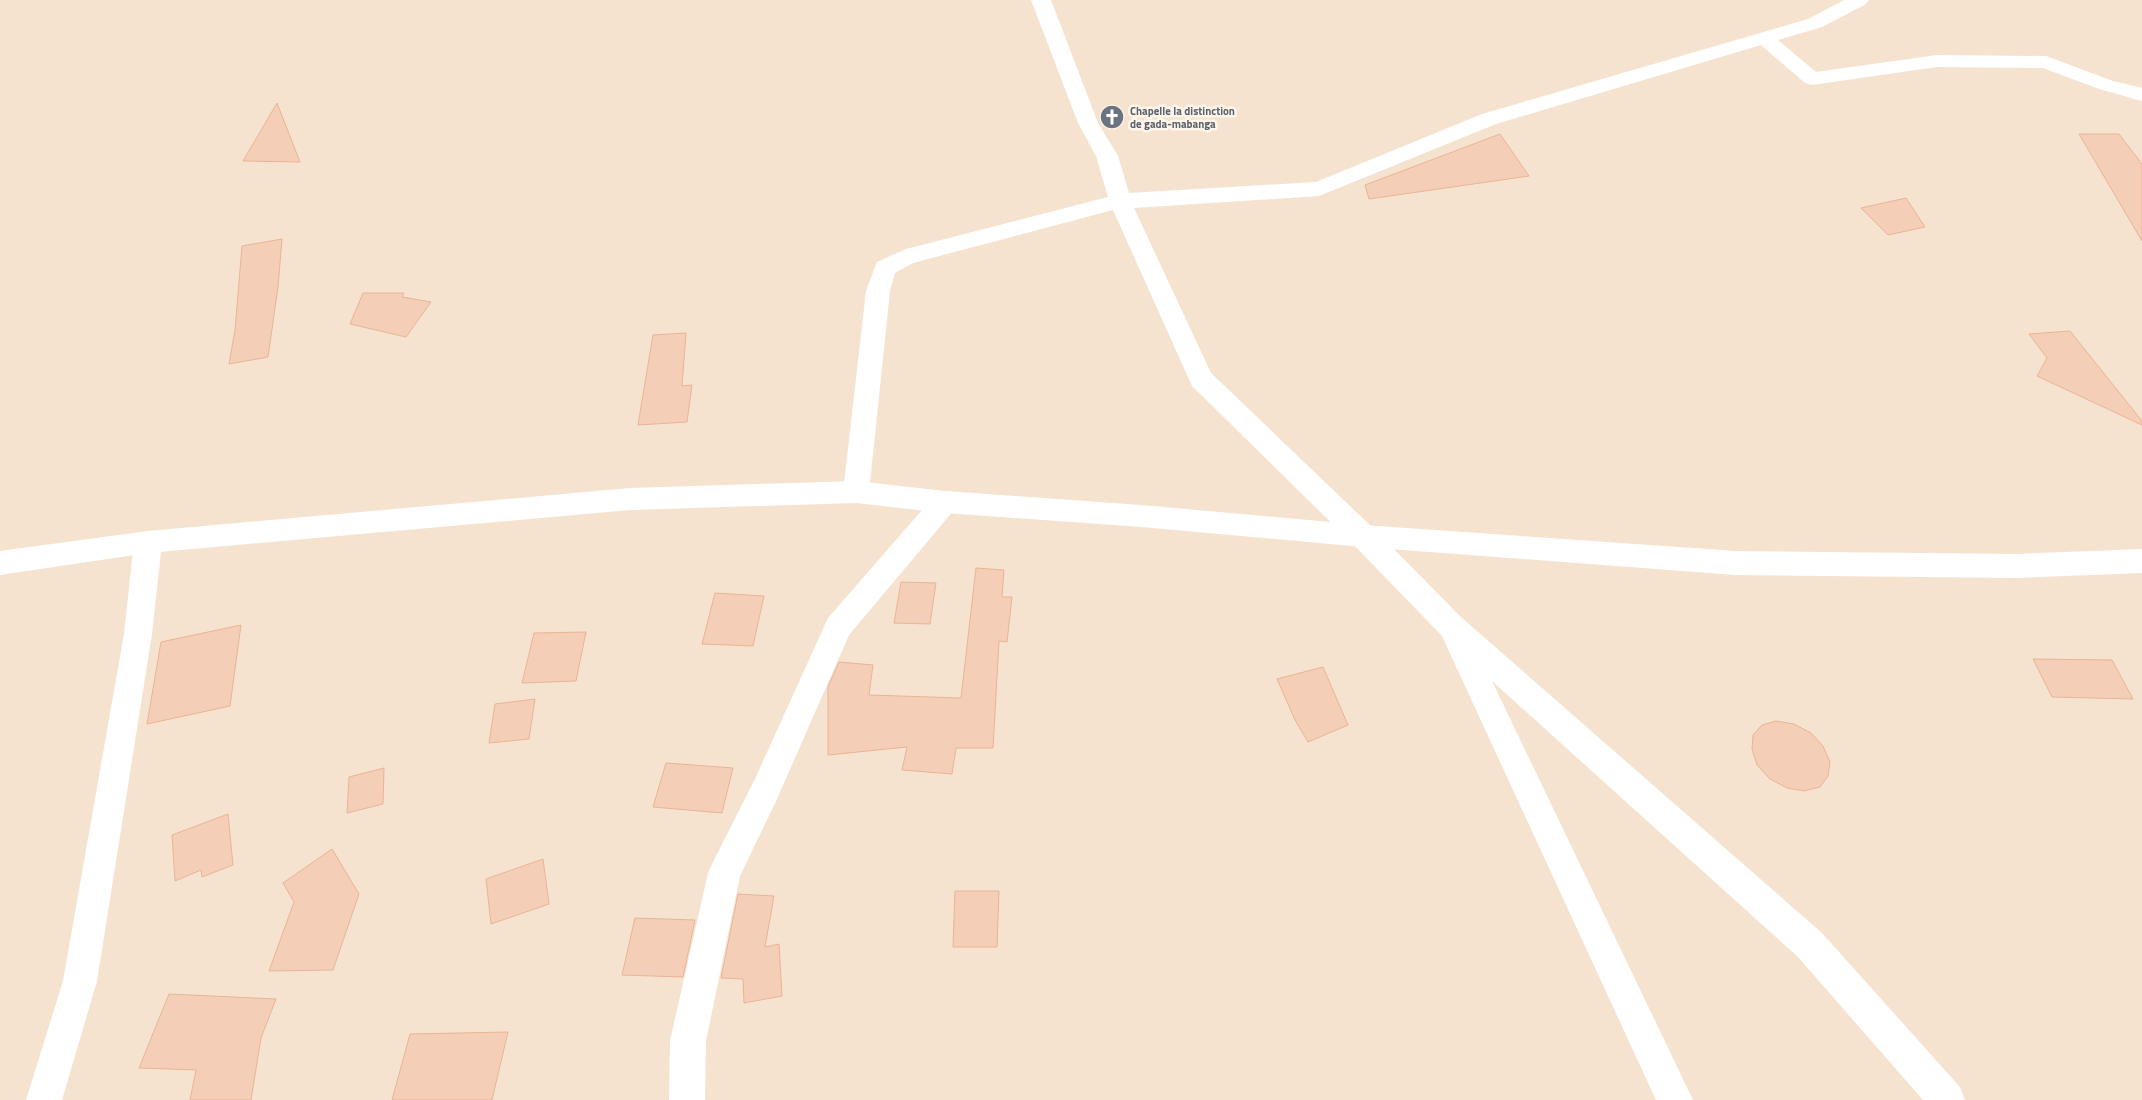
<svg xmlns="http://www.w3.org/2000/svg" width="2142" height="1100" font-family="'Titillium Web',sans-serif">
<rect width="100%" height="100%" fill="#fef2e1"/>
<path fill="#f6e3cf" d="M0,0H2142V1100H0Z"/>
<path fill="#f5ceb7" stroke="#e9b496" d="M277,103L300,162L243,161Z
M1500,134L1529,176L1369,199L1365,185Z
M2079,134H2119L2142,164V241Z
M1906,198L1925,227L1888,235L1861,208Z
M282,239L278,287L268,357L229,364L235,330L242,246Z
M363,293H404L402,297L431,302L406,337L350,324Z
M2070,331L2142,421V425L2037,376L2047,358L2029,334Z
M686,333L682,386L692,385L687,422L638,425L653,335Z
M976,568L1004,570L1002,597H1012L1007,642L999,641L993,748H956L952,774L902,770L907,747L828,755V687L839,662L873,665L869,695L961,698Z
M901,582L936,583L930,624L894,623Z
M715,593L764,596L753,646L702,644Z
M241,625L230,706L147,724L161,642Z
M586,632L576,681L522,683L534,633Z
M2033,659L2112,660L2133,699L2052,697Z
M1323,667L1348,725L1308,742L1295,720L1277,679Z
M535,699L529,739L489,743L495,704Z
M1776,721L1794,724L1811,733L1823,746L1830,762L1828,776L1820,787L1804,791L1787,788L1770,779L1757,765L1752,749L1753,735L1762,725Z
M666,763L733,768L722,813L653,807Z
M384,768L383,804L347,813L349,777Z
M228,814L233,865L202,877L201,870L175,881L172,835Z
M332,849L359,894L333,970L269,971L294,902L283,883Z
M543,859L549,904L491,924L486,879Z
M955,891H999L997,947H953Z
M738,894L774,896L765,947L779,944L782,996L744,1003L743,979L721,978Z
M635,918L695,920L683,977L622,975Z
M169,994L276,999L261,1038L251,1100H190L196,1070L139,1068Z
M508,1032L492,1100H392L410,1034Z"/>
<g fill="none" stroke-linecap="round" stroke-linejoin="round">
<path fill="#fff" fill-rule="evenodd" d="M1031,0H1051L1098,123L1118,156L1129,193L1316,182L1482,114L1808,19L1844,0H1869L1866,4L1822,27L1778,40L1816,72L1937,55L2046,56L2113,81L2142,88V101L2099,89L2043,68L1937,67L1812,85L1805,83L1761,45L1496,124L1319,196L1134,208L1211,373L1373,528L1461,617L1822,933L1960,1087L1965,1100H1923L1798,957L1492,681L1693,1100H1656L1442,636L1353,544L1192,386L1113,210L913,263L895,273L890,291L869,492L865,500L856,503L847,500L843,492L866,291L877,262L906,249L1108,197L1096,156L1078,123Z
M945,491L954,494L958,502L954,510L849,635L777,799L740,876L706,1041L705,1100H669L670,1041L708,873L713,862L755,779L828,618L936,494Z
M148,531L158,534L162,542L152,634L97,981L62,1100H26L63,981L124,634L134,542L138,534Z"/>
<path fill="#fff" fill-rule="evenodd" d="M856,481L945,491L1141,505L1363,525L1736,551L2016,554L2142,549V573L2016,578L1736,575L1363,547L1141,527L945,513L856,503L630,510L148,553L0,575V551L148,531L630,488Z"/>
</g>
<defs>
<g id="church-disc" transform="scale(1.25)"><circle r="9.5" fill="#6b7280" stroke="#fff6e9"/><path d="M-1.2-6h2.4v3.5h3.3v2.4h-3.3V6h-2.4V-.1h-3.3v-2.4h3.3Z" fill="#fff"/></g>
</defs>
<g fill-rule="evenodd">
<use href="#church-disc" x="1112" y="117"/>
</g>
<g text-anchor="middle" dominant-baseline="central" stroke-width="5" stroke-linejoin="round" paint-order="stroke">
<g font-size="11" font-weight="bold" fill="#5b616d" stroke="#fff6e9" text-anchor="start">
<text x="1130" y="111">Chapelle la distinction<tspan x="1130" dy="13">de gada-mabanga</tspan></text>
</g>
</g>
</svg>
